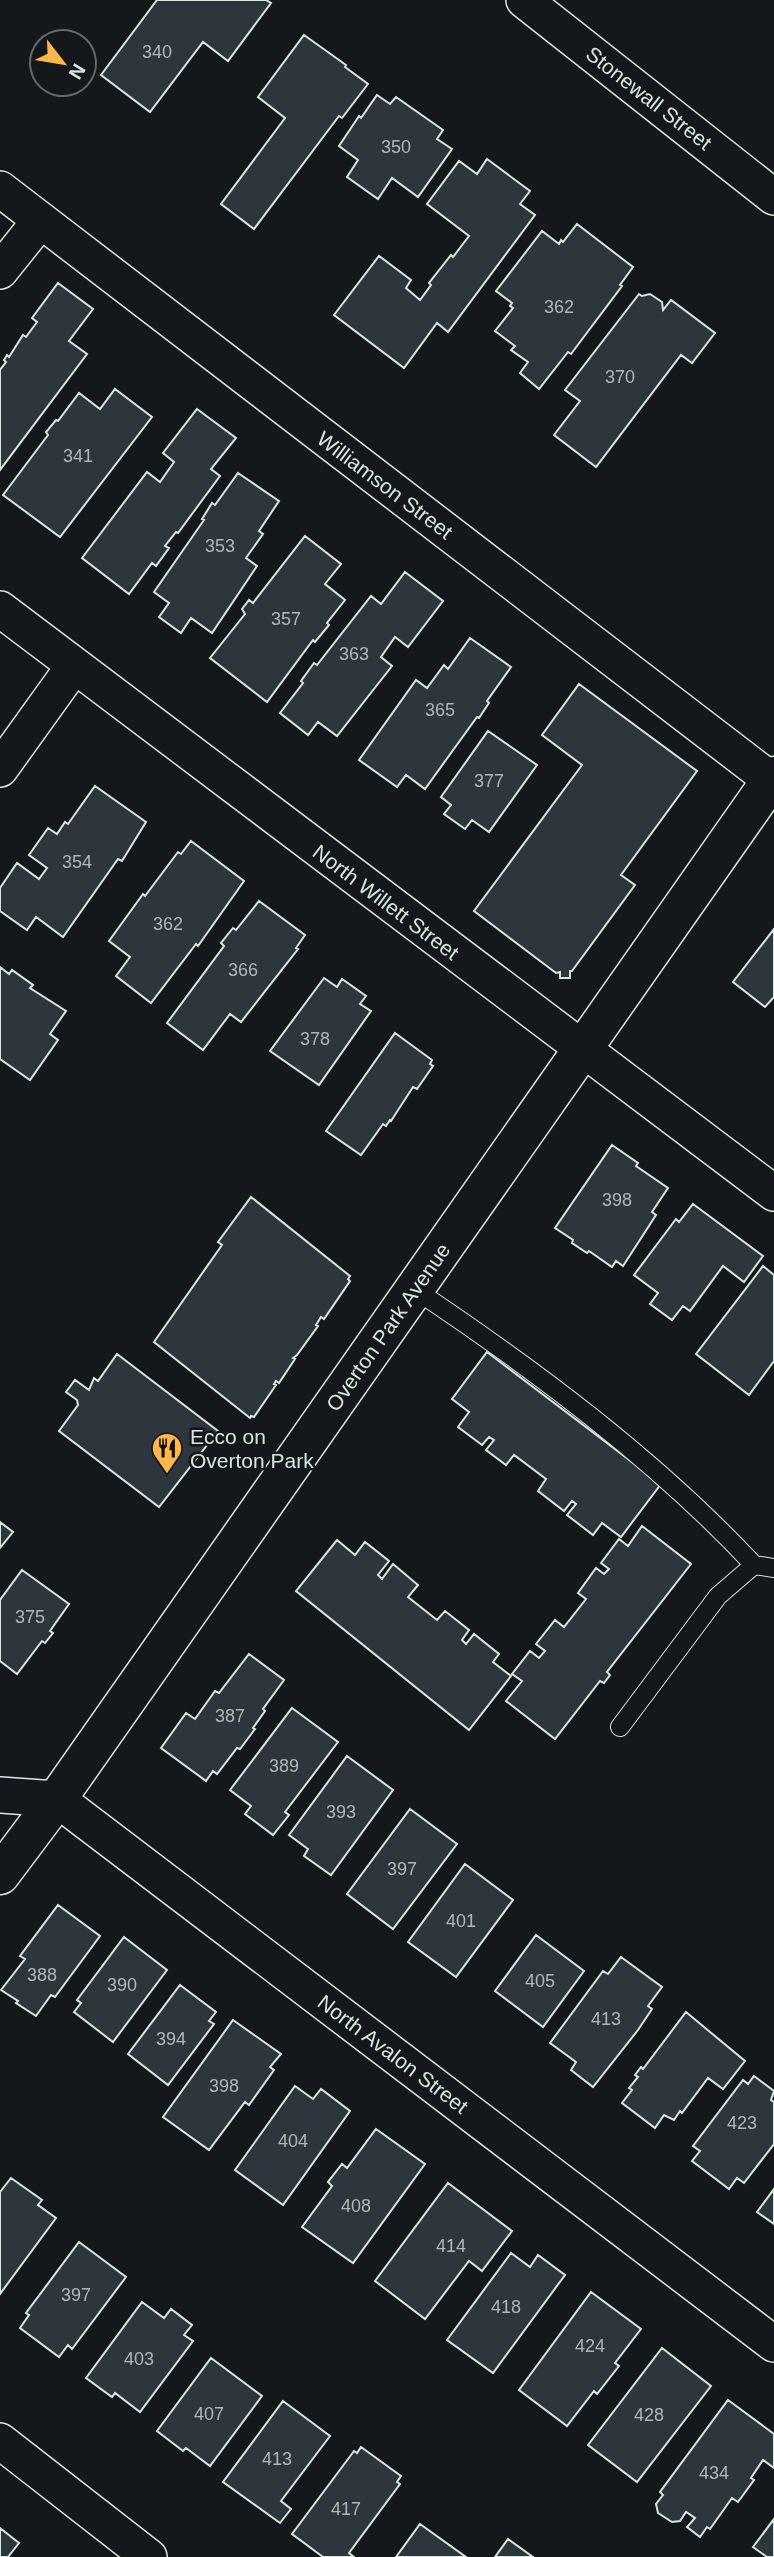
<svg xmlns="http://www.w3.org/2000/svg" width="774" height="2557" font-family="Helvetica,sans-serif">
<rect width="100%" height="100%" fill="#14181c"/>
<path fill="#2c363c" stroke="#d8e6dc" stroke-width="2" d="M157,0H266L271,3L228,61L203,42L150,112L101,75Z
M304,35L346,65L345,67L368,84L342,118L339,116L254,229L221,204L285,118L258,97Z
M377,95L390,104L396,97L443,130L437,139L452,149L418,197L392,178L378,199L347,177L358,160L339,146L359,116L361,118Z
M487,159L530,191L520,204L535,215L448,332L437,323L404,368L334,315L379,256L411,280L406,288L420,300L431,285L429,283L451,255L453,257L469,236L427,204L459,161L477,174Z
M577,224L633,267L620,285L622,286L571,354L568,352L539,389L520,373L528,362L511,350L515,346L495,331L513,308L510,306L512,303L496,291L542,231L559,244L561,240L563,242Z
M58,283L93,309L69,341L87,354L0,470V370L6,362L4,360L7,355L9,357L23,335L26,337L37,322L32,318Z
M639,294L642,296L650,294L662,302L663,310L671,300L715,333L692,363L681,355L596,467L554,435L580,401L565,390Z
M115,389L152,417L60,537L3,495L48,435L46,432L56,420L58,421L79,393L100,409Z
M197,409L236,438L211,469L220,476L178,533L176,532L165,546L169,548L156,566L152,563L129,594L82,558L147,472L160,482L174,462L163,453Z
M238,473L279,501L259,531L263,534L246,558L257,566L212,633L191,618L181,633L159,617L169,603L154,592L204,520L202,519L212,503L215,505Z
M305,536L341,564L325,584L345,600L327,623L329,625L315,642L313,640L267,702L210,658L245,614L242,609L249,600L253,603Z
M405,572L443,601L408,647L395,637L381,657L392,666L337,736L318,722L308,735L280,713L303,683L301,681L314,663L317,665L371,596L381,604Z
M470,638L511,667L487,701L489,703L479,718L477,717L425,789L406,775L397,787L359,760L416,680L427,688L444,665L448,669Z
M579,684L697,771L621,875L635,885L572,971H570V978H560V972L556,973L474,911L582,765L542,735Z
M488,731L537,765L489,832L472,820L465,829L444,814L451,805L441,797Z
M95,786L146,822L122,861L118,859L63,937L36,917L27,930L0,911V888L17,863L39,879L47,868L29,855L48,828L57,834L65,822L68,824Z
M191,841L244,881L198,946L196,944L151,1003L116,976L130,957L109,941L143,894L145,896L178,852L181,854Z
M259,901L305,935L296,948L298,949L241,1022L230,1014L203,1050L167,1023L224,946L221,943L233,928L236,930Z
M774,929V997L765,1007L733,982Z
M0,967L9,974L12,970L33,985L30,988L66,1011L50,1034L58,1040L30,1080L0,1059Z
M324,978L337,987L342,979L366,996L360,1004L371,1011L319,1085L270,1051Z
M395,1033L432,1060L430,1064L433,1066L417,1089L413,1087L391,1121L390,1120L386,1126L383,1124L361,1155L326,1131Z
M612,1145L638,1163L636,1166L668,1188L652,1212L656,1215L623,1266L616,1261L612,1267L589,1251L587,1253L572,1243L573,1240L555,1228Z
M251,1197L350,1276L348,1279L350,1281L324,1319L321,1317L316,1325L318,1326L297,1355L293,1358L295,1359L279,1383L276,1381L274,1384L276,1385L254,1417L251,1416L250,1418L154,1342L222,1245L218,1242Z
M693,1204L763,1256L744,1282L723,1266L690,1311L683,1306L672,1320L650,1304L658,1293L634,1275L676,1219L679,1222Z
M763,1266L774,1275V1361L749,1395L696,1354Z
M487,1352L661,1484L621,1537L602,1523L593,1535L567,1515L576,1504L572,1501L564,1511L538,1491L546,1479L514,1455L506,1465L486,1450L494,1440L489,1437L482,1445L458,1427L469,1412L452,1399Z
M117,1354L218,1431L159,1507L59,1431L78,1405L77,1400L66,1392L75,1380L89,1390L94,1378L98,1381Z
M0,1522L13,1532L0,1548Z
M642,1526L691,1564L607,1672L610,1675L604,1683L600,1681L555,1739L506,1701L522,1681L512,1674L530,1651L539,1658L545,1651L536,1644L555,1620L564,1627L586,1599L578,1593L596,1568L604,1574L609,1569L601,1563L619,1539L628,1546Z
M337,1540L355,1555L365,1542L389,1561L378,1575L382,1579L393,1564L418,1585L408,1597L437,1620L445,1611L469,1630L462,1640L466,1644L474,1634L499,1654L493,1662L511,1676L469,1730L296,1591Z
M22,1570L69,1604L50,1631L53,1633L45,1643L42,1641L17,1674L0,1661V1600Z
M249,1654L284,1680L263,1709L265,1711L253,1728L255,1729L240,1749L237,1748L217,1774L213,1771L206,1781L161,1748L186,1713L195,1719L215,1691L219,1693Z
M292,1708L338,1742L285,1812L289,1815L273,1835L245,1814L251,1806L230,1790Z
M347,1756L393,1790L331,1875L304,1856L308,1849L289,1835Z
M410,1809L457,1844L393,1929L347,1894Z
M465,1864L513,1900L456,1977L408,1942Z
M58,1905L100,1936L55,1997L51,1995L36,2016L16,2003L18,2001L1,1990L25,1959L20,1956Z
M536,1935L584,1971L543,2027L495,1991Z
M124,1937L167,1970L113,2042L74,2012L81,2003L77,2000Z
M621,1957L662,1987L648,2006L652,2009L638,2030L593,2087L571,2070L576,2062L550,2043L603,1971L608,1974Z
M180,1985L216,2012L209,2021L214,2024L168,2085L128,2054Z
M686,2012L745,2061L723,2089L708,2078L682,2113L680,2111L674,2120L664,2115L655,2128L622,2103L632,2090L629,2088L638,2077L635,2075L641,2067L643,2069Z
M233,2020L281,2054L270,2067L274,2070L249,2105L245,2102L209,2150L163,2117Z
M754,2076L774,2091L771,2100L774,2102V2144L744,2183L737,2178L729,2189L692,2161L700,2151L693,2146L743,2080L748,2084Z
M295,2086L313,2099L321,2089L350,2111L283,2205L235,2170Z
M376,2129L425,2164L353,2263L302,2227L332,2186L328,2182L342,2164L347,2168Z
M11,2178L42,2200L38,2205L56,2218L0,2294V2192Z
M448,2183L512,2231L482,2271L469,2261L425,2319L375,2281Z
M774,2189V2224L757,2212Z
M79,2242L126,2277L72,2349L68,2345L59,2357L20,2328L29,2315L26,2313Z
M511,2253L530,2267L538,2255L565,2275L493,2373L447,2340Z
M591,2292L641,2329L615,2363L619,2366L597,2394L594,2391L567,2426L519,2390Z
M142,2302L164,2318L171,2309L192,2325L184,2335L193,2341L140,2412L115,2393L112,2397L86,2378Z
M662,2348L711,2386L637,2482L588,2445Z
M211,2358L262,2396L210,2466L186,2448L183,2451L157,2431Z
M728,2400L774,2434V2468L763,2460L751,2478L754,2480L738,2502L732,2498L710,2529L707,2527L700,2537L687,2527L695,2518L686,2512L680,2521L672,2522L658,2513L656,2504L663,2495L660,2492Z
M283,2401L330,2436L281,2501L291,2509L280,2523L223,2482Z
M361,2447L401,2476L397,2482L400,2484L349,2553L354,2557H323L292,2534L354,2451L357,2453Z
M774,2519V2557H767L753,2547Z
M420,2524L466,2557H396Z
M0,2528L19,2543L8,2557H0Z
M508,2539L533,2557H495Z"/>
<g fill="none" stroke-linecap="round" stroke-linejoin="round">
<g stroke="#d8e6dc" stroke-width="20">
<path id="lane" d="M414,1289C534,1369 656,1460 754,1565
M620,1727L718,1596L754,1565L774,1568"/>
</g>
<g stroke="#d8e6dc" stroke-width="38">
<path id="street" d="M524,0L774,197
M0,189L771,780
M0,271L40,221
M0,609L774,1193
M0,769L74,666
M0,1795L57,1799L774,2344
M0,2441L149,2557"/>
</g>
<g stroke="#d8e6dc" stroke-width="41">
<path id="secondary" d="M0,1875L57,1799L774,776"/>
</g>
<use href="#lane" stroke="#14181c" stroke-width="18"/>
<use href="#street" stroke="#14181c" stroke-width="35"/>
<use href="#secondary" stroke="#14181c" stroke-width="38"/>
</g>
<defs>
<g id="restaurant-pin" transform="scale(1.575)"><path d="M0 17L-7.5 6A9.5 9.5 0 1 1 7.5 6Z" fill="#ffb74d" stroke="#14181c"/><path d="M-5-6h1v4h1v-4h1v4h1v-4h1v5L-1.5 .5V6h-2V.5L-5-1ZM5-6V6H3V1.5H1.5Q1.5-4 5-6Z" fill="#111"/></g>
</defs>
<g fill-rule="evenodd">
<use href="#restaurant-pin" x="167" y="1448"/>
</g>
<g text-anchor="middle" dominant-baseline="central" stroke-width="5" stroke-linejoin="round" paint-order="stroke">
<g font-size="18" fill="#adbab4">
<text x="157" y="52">340</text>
<text x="396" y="147">350</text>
<text x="559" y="307">362</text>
<text x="620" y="377">370</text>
<text x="78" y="456">341</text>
<text x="220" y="546">353</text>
<text x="286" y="619">357</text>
<text x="354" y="654">363</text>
<text x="440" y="710">365</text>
<text x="489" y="781">377</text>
<text x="77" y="862">354</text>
<text x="168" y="924">362</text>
<text x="243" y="970">366</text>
<text x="315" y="1039">378</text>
<text x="617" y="1200">398</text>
<text x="30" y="1617">375</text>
<text x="230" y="1716">387</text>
<text x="284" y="1766">389</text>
<text x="341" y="1812">393</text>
<text x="402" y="1869">397</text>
<text x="461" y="1921">401</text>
<text x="42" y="1975">388</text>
<text x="540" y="1981">405</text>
<text x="122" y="1985">390</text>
<text x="606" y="2019">413</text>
<text x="171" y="2039">394</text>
<text x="224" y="2086">398</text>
<text x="742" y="2123">423</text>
<text x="293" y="2141">404</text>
<text x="356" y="2206">408</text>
<text x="451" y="2246">414</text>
<text x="76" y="2295">397</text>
<text x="506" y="2307">418</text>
<text x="590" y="2346">424</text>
<text x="139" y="2359">403</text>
<text x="209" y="2414">407</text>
<text x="649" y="2415">428</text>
<text x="277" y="2459">413</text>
<text x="714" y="2473">434</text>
<text x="346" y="2509">417</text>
</g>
<g font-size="21" fill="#d8e6dc" stroke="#14181c">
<text transform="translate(649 98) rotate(38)">Stonewall Street</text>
<text transform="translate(385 485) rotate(37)">Williamson Street</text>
<text transform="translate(386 902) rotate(37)">North Willett Street</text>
<text transform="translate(388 1327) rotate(-55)">Overton Park Avenue</text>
<text transform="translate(393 2054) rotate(37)">North Avalon Street</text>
</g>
<g font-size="21" fill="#d8e6dc" stroke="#14181c" text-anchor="start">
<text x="190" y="1436">Ecco on<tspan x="190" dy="24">Overton Park</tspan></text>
</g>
</g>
<g transform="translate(63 63) rotate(121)"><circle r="33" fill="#14181c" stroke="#626a69" stroke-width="2"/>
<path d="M0-5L12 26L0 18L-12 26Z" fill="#ffb74d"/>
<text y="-10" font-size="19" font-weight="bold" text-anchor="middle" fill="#d8e6dc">N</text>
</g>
</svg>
